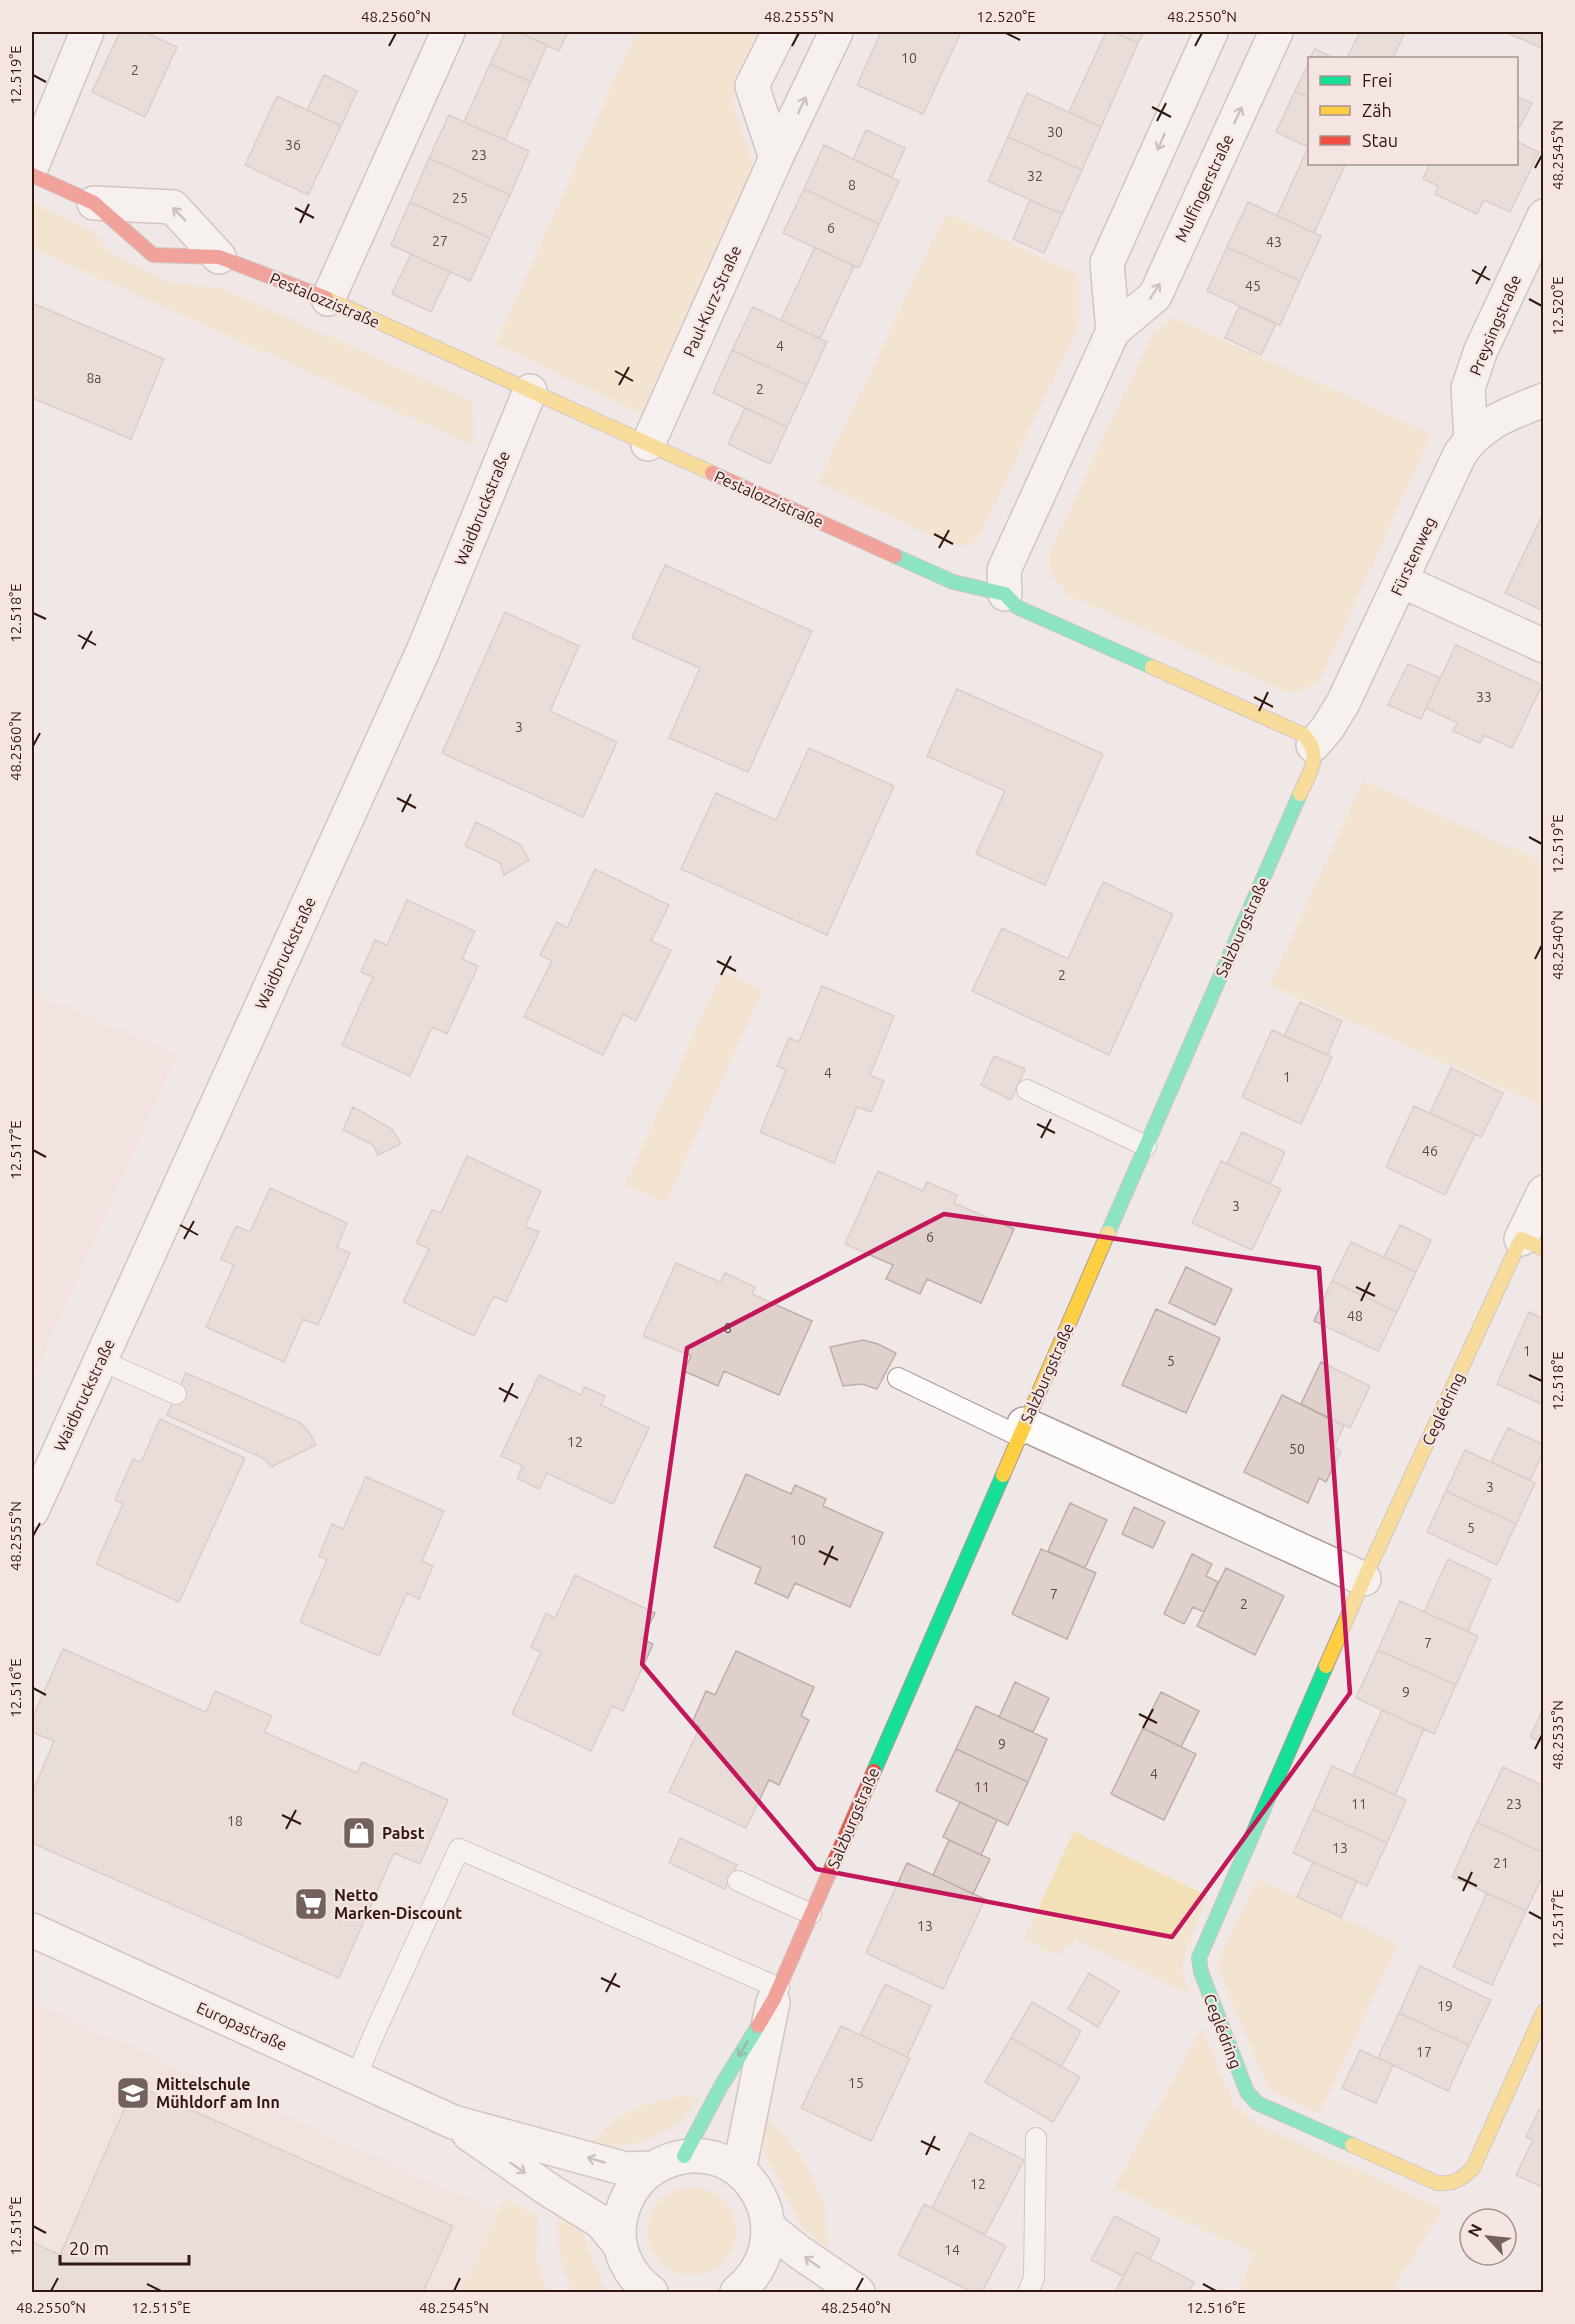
<svg xmlns="http://www.w3.org/2000/svg" width="1575" height="2324" font-family="Ubuntu,sans-serif">
<rect width="100%" height="100%" fill="#f0e8e6"/>
<path fill="#f5deda" d="M32,992L177,1054L32,1380Z
M32,2002L497,2212L461,2292H32Z"/>
<path fill="#f3e0b7" d="M636,32H762L732,99L753,167L643,414L496,344Z
M32,203L90,229L110,252L172,283L221,288L473,401L474,446L32,248Z
M946,213L1079,275V324L978,540L966,546L952,545L818,483Z
M1174,318L1431,434L1320,681L1297,692L1281,690L1068,595L1050,572V552L1153,333Z
M1363,781L1543,862V1106L1270,985Z
M723,971L763,990L665,1203L625,1185Z
M1074,1831L1208,1896L1186,1951L1182,1969L1189,1994L1076,1940L1056,1956L1024,1939Z
M1258,1880L1398,1943L1320,2114L1274,2092L1266,2082L1219,1971L1220,1958Z
M1202,2028L1234,2105L1259,2125L1443,2209L1391,2292H1238L1254,2254L1114,2187Z
M679,2096L700,2098L679,2122L646,2140L612,2148L590,2143L618,2118L652,2102Z
M766,2119L784,2135L806,2163L826,2209L827,2248L801,2226L763,2150Z
M648 2231a44 44 0 1 1 88 0a44 44 0 1 1-88 0Z
M504,2199L538,2216L537,2260L546,2292H461Z
M559,2211L581,2227L605,2292H573C559,2262 556,2244 559,2211Z"/>
<path fill="#e0d0cc" stroke="#beaeab" stroke-width="1.5" d="M120,32H144L177,47L145,117L92,92Z
M505,32H517L547,45L531,82L490,64Z
M517,32H568L559,51Z
M881,32H961L923,114L857,85Z
M1106,32H1113L1138,43L1101,127L1069,112Z
M1113,32H1144L1138,43Z
M1360,32H1405L1393,58H1347Z
M1505,32H1544V49Z
M1315,49L1334,58H1310Z
M1310,61V98L1295,91Z
M490,64L531,82L505,140L464,122Z
M324,75L357,91L341,126L307,110Z
M1295,91L1310,98V148L1276,132Z
M1027,93L1101,127L1082,170L1008,137Z
M277,96L341,126L308,195L245,165Z
M1516,96L1532,103L1516,134Z
M449,115L529,151L510,195L429,158Z
M866,130L905,148L892,177L853,159Z
M1008,137L1082,170L1062,214L988,181Z
M1516,141L1539,152L1510,212L1484,200L1477,214L1435,194L1438,186L1423,179L1430,164H1516Z
M824,145L899,181L879,224L804,189Z
M1308,148L1310,164L1345,165L1314,233L1277,216Z
M429,158L510,195L490,238L410,202Z
M804,189L879,224L859,268L783,233Z
M1030,200L1062,214L1044,253L1013,239Z
M410,202L490,238L470,281L391,245Z
M1248,202L1321,236L1300,281L1227,247Z
M815,247L854,266L820,339L781,320Z
M1227,247L1300,281L1280,325L1207,291Z
M411,254L450,272L431,312L392,294Z
M32,303L164,359L131,439L32,398Z
M753,307L827,342L807,385L732,350Z
M1239,307L1276,324L1261,355L1225,338Z
M732,350L807,385L787,427L713,393Z
M745,408L787,427L770,464L728,444Z
M1544,512V611L1505,593Z
M665,565L812,631L748,772L669,738L700,668L632,638Z
M505,612L579,646L550,711L617,742L583,817L442,753Z
M1456,645L1542,685L1512,748L1484,735L1480,743L1453,731L1457,723L1426,708Z
M1408,664L1440,678L1421,719L1388,705Z
M957,689L1103,754L1045,885L976,854L1005,791L927,756Z
M809,748L894,786L827,935L681,869L716,793L776,820Z
M476,822L521,845L529,860L504,875L500,863L465,846Z
M595,869L669,905L651,941L671,950L636,1021L623,1014L603,1055L524,1017L552,961L540,955L557,922L567,928Z
M1103,882L1173,914L1109,1055L972,991L1002,928L1068,959Z
M407,900L475,931L462,959L478,966L447,1034L432,1027L410,1076L342,1045L373,977L361,972L375,940L387,945Z
M822,986L894,1016L870,1075L884,1081L871,1112L857,1107L834,1163L760,1132L786,1070L777,1066L789,1038L799,1042Z
M1300,1002L1342,1021L1327,1055L1284,1036Z
M1272,1030L1332,1057L1301,1124L1242,1097Z
M994,1056L1025,1069L1011,1100L981,1085Z
M1451,1068L1503,1093L1481,1137L1430,1113Z
M1414,1106L1475,1134L1445,1195L1386,1167Z
M353,1107L392,1129L401,1144L378,1155L373,1145L343,1130Z
M1242,1132L1285,1152L1270,1184L1227,1164Z
M467,1156L541,1191L525,1226L539,1232L506,1302L494,1296L474,1336L403,1302L429,1249L416,1243L432,1210L441,1213Z
M1221,1161L1281,1189L1252,1250L1192,1223Z
M878,1171L923,1191L927,1182L957,1195L954,1203L1014,1229L981,1303L927,1279L920,1294L886,1279L893,1265L845,1244Z
M270,1188L347,1223L337,1247L350,1253L318,1325L303,1319L284,1362L206,1327L234,1265L221,1259L228,1243L236,1226L250,1232Z
M1400,1225L1431,1240L1416,1272L1384,1257Z
M1351,1242L1416,1272L1397,1312L1332,1281Z
M676,1263L720,1282L725,1273L755,1287L752,1294L812,1321L779,1395L724,1371L718,1386L684,1371L691,1356L643,1336Z
M1186,1267L1232,1289L1215,1325L1169,1303Z
M1332,1281L1397,1312L1378,1351L1314,1321Z
M1156,1309L1220,1338L1186,1413L1122,1385Z
M1529,1312L1544,1319V1405L1497,1384Z
M863,1340L878,1344L896,1353L877,1389L862,1384L843,1386L830,1347Z
M1321,1362L1370,1386L1350,1428L1301,1404Z
M186,1373L301,1423L309,1432L316,1445L271,1467L265,1459L167,1415Z
M539,1375L581,1395L584,1387L605,1396L601,1405L649,1428L613,1504L547,1473L539,1489L517,1478L523,1466L501,1456Z
M1282,1395L1344,1426L1334,1447L1341,1451L1326,1482L1319,1478L1308,1503L1244,1472Z
M160,1419L245,1458L179,1602L96,1564L123,1504L115,1500L133,1459L141,1462Z
M1508,1428L1544,1445V1450L1530,1480L1491,1462Z
M1465,1450L1535,1483L1516,1524L1446,1491Z
M746,1474L791,1494L795,1485L826,1499L823,1506L883,1533L850,1607L795,1583L788,1598L755,1583L761,1568L714,1547Z
M366,1477L444,1511L422,1561L433,1566L419,1599L407,1593L379,1656L300,1622L327,1559L319,1556L332,1524L343,1529Z
M1446,1491L1516,1524L1497,1565L1427,1532Z
M1070,1503L1107,1520L1085,1568L1048,1551Z
M1134,1507L1165,1522L1153,1548L1122,1534Z
M1041,1549L1096,1573L1067,1639L1012,1614Z
M1192,1554L1212,1564L1206,1576L1218,1582L1204,1612L1193,1607L1184,1624L1164,1614Z
M1448,1559L1491,1579L1468,1631L1424,1612Z
M1226,1568L1284,1596L1255,1655L1197,1626Z
M575,1575L655,1613L642,1639L653,1644L623,1711L612,1706L591,1751L512,1714L541,1652L531,1647L538,1632L546,1613L555,1618Z
M1400,1601L1478,1636L1456,1685L1378,1650Z
M63,1649L206,1712L215,1691L272,1716L264,1732L357,1773L362,1762L448,1800L420,1864L394,1853L339,1978L32,1843V1793L54,1741L32,1732V1719Z
M1378,1650L1456,1685L1434,1734L1356,1698Z
M736,1651L814,1687L801,1716L809,1720L779,1785L769,1780L746,1828L669,1792L700,1727L692,1723L706,1691L715,1695Z
M1015,1682L1049,1698L1033,1732L999,1717Z
M1161,1692L1199,1711L1181,1747L1143,1728Z
M976,1706L1047,1739L1028,1782L956,1749Z
M1544,1707V1743L1530,1737Z
M1382,1710L1424,1729L1395,1795L1353,1775Z
M1143,1728L1196,1754L1164,1820L1111,1794Z
M956,1749L1028,1782L1008,1825L936,1791Z
M1332,1766L1406,1800L1387,1843L1313,1809Z
M1503,1767L1544,1786V1853L1477,1822Z
M960,1802L997,1820L981,1855L943,1837Z
M1313,1809L1387,1843L1367,1886L1293,1853Z
M1477,1822L1544,1853V1873L1526,1911L1452,1877Z
M680,1838L737,1865L725,1889L669,1863Z
M949,1840L990,1859L973,1894L933,1875Z
M1313,1862L1357,1881L1341,1917L1297,1897Z
M907,1863L985,1899L943,1989L866,1953Z
M1487,1893L1526,1911L1492,1985L1453,1967Z
M1420,1966L1491,2000L1469,2045L1399,2013Z
M1089,1973L1119,1991L1098,2027L1068,2009Z
M885,1984L931,2006L907,2057L860,2035Z
M1032,2002L1081,2031L1061,2067L1011,2038Z
M1399,2013L1469,2045L1448,2091L1378,2058Z
M841,2026L910,2058L871,2141L801,2108Z
M1011,2038L1080,2077L1053,2122L985,2082Z
M1360,2050L1393,2065L1376,2103L1342,2088Z
M135,2085L453,2226L423,2292H32V2242L60,2255Z
M1539,2110L1544,2112V2188L1516,2175L1533,2140L1526,2137Z
M970,2133L1024,2160L985,2235L932,2208Z
M924,2204L1006,2246L982,2292H972L898,2255Z
M1115,2216L1160,2239L1150,2259L1136,2252L1123,2276L1091,2260Z
M1136,2252L1194,2282L1189,2292H1115Z"/>
<g fill="none" stroke-linecap="round" stroke-linejoin="round">
<g stroke="#ac9c9a" stroke-width="22">
<path id="lane" d="M1027,1090L1146,1146
M100,1360L176,1394
M898,1378L1019,1436
M738,1881L811,1914
M356,2077L375,2032L459,1849L779,1988
M1028,2292L1034,2278L1036,2138"/>
</g>
<g stroke="#ac9c9a" stroke-width="36">
<path id="street" d="M776,158L752,86L779,32
M32,166L87,32
M94,203L173,207L219,257
M328,299L448,32
M1113,331L1107,263L1211,32
M1471,439L1468,388L1481,350L1544,216
M648,444L776,158L836,32
M1402,581L1544,646
M1005,594L1004,570L1113,331L1155,296L1276,32
M1313,745L1327,729L1343,703L1460,454C1481,423 1510,413 1544,400
M1521,1239L1544,1192
M1024,1424L1364,1579
M32,1511L423,651L530,391
M32,1930L453,2122L626,2169L653,2168
M469,2134L552,2192L601,2222L619,2244
M739,2171L773,2002
M769,2228L799,2252L858,2292
M651,2292C629,2276 615,2249 620,2221C624,2197 638,2175 661,2164C743,2125 809,2233 737,2292"/>
</g>
<g stroke="#ac9c9a" stroke-width="16">
<path id="fast" d="M895,556L953,582L1005,594L1017,607L1152,667
M1108,1233L1300,794
M1326,1666L1199,1958L1201,1972L1247,2092L1257,2103L1352,2145
M874,1771L1003,1475
M684,2156L720,2088L758,2026"/>
</g>
<g stroke="#ac9c9a" stroke-width="16">
<path id="slow" d="M326,298L712,473
M1152,667L1304,735C1323,756 1310,771 1300,794
M1003,1475L1108,1233
M1326,1666L1364,1579L1521,1239L1544,1249
M1352,2145L1437,2183C1453,2185 1462,2179 1473,2168L1544,2011"/>
</g>
<g stroke="#ac9c9a" stroke-width="16">
<path id="jam" d="M32,175L94,203L153,255L219,257L326,298
M712,473L895,556
M758,2026L774,1999L874,1771"/>
</g>
<use href="#lane" stroke="#fdfcfb" stroke-width="20"/>
<use href="#street" stroke="#fdfcfb" stroke-width="33"/>
<use href="#fast" stroke="#16e098" stroke-width="14"/>
<use href="#slow" stroke="#ffcf43" stroke-width="14"/>
<use href="#jam" stroke="#f24e42" stroke-width="14"/>
</g>
<defs><path id="oneway-shaft" d="M-6 0H5M1.5-3L5.5 0L1.5 3" fill="none" stroke-width="1.6" stroke-linecap="round" stroke-linejoin="round" transform="scale(1.5)"/></defs>
<g stroke="#a29593">
<use href="#oneway-shaft" transform="translate(802 105) rotate(-65)"/>
<use href="#oneway-shaft" transform="translate(1238 115) rotate(-65)"/>
<use href="#oneway-shaft" transform="translate(1161 142) rotate(114)"/>
<use href="#oneway-shaft" transform="translate(179 214) rotate(-135)"/>
<use href="#oneway-shaft" transform="translate(1155 291) rotate(-57)"/>
<use href="#oneway-shaft" transform="translate(596 2160) rotate(-164)"/>
<use href="#oneway-shaft" transform="translate(518 2168) rotate(35)"/>
<use href="#oneway-shaft" transform="translate(812 2262) rotate(-145)"/>
</g>
<use stroke="#23865c" href="#oneway-shaft" transform="translate(743 2049) rotate(121)"/>
<path d="M0 0H1575V2324H0ZM944,1214L1319,1268L1350,1693L1172,1937L816,1869L642,1664L687,1348Z" fill="#f0e8e6" fill-opacity=".55" fill-rule="evenodd"/>
<path fill="none" stroke="#c2185b" stroke-width="4.5" stroke-linejoin="round" d="M944,1214L1319,1268L1350,1693L1172,1937L816,1869L642,1664L687,1348Z"/>
<path fill="none" stroke="#321713" stroke-width="2" d="M1006,33L1020,40M389,46L396,33M792,46L799,33M1195,46L1202,33M33,75L46,82M1152,107L1171,117M1157,121L1166,103M1535,168L1542,155M295,208L314,218M300,223L309,204M1472,270L1490,280M1476,284L1486,266M1529,299L1542,306M615,371L633,381M619,385L629,367M934,534L953,544M939,548L949,530M33,613L46,619M78,635L96,645M82,649L92,631M1254,697L1273,707M1259,711L1268,692M33,746L40,733M397,798L416,808M402,812L411,794M1529,837L1542,844M1535,959L1542,945M717,961L736,971M721,975L731,956M1037,1124L1055,1133M1041,1138L1051,1119M33,1150L46,1157M180,1225L198,1235M184,1239L194,1221M1356,1287L1375,1296M1361,1301L1370,1282M1529,1375L1542,1381M499,1388L518,1398M504,1402L513,1383M33,1536L40,1523M819,1551L838,1560M824,1565L833,1546M33,1688L46,1695M1139,1714L1157,1723M1143,1728L1153,1709M1535,1749L1542,1735M282,1815L301,1824M286,1829L296,1810M1458,1877L1477,1886M1463,1891L1472,1872M1529,1912L1542,1919M601,1978L620,1987M606,1992L616,1973M921,2141L940,2150M926,2155L935,2136M33,2226L46,2233M147,2284L161,2291M1203,2284L1216,2291M51,2291L58,2278M454,2291L460,2278M856,2291L863,2278"/>
<defs>
<g id="shop-square" transform="scale(1.725)"><rect x="-9" y="-9" width="18" height="18" rx="4" fill="#74605d" stroke="#f4e4e2"/><path d="M-5-2.5h2.3a2.7 3.5 0 0 1 5.4 0H5L5.5 6h-11ZM-1.5-2.5h3a1.5 2.3 0 0 0-3 0Z" fill="#fff"/></g>
<g id="supermarket-square" transform="scale(1.725)"><rect x="-9" y="-9" width="18" height="18" rx="4" fill="#74605d" stroke="#f4e4e2"/><path d="M-6-5.5h2.5l.6 2H6L4.5 2H-2.5L-4.4-4H-6ZM-1.5 3.2a1.3 1.3 0 1 0 .1 0ZM3 3.2a1.3 1.3 0 1 0 .1 0Z" fill="#fff"/></g>
<g id="school-square" transform="scale(1.725)"><rect x="-9" y="-9" width="18" height="18" rx="4" fill="#74605d" stroke="#f4e4e2"/><path d="M0-5L7-2L0 1L-7-2ZM-4 1L0 2.5L4 1V4Q0 6-4 4Z" fill="#fff"/></g>
</defs>
<g fill-rule="evenodd">
<use href="#shop-square" x="359" y="1833"/>
<use href="#supermarket-square" x="311" y="1904"/>
<use href="#school-square" x="133" y="2093"/>
</g>
<g text-anchor="middle" dominant-baseline="central" stroke-width="4.5" stroke-linejoin="round" paint-order="stroke">
<g font-size="14" fill="#5f4743">
<text x="909" y="58">10</text>
<text x="135" y="70">2</text>
<text x="1055" y="132">30</text>
<text x="293" y="145">36</text>
<text x="479" y="155">23</text>
<text x="1035" y="176">32</text>
<text x="852" y="185">8</text>
<text x="460" y="198">25</text>
<text x="831" y="228">6</text>
<text x="440" y="241">27</text>
<text x="1274" y="242">43</text>
<text x="1253" y="286">45</text>
<text x="780" y="346">4</text>
<text x="94" y="378">8a</text>
<text x="760" y="389">2</text>
<text x="1484" y="697">33</text>
<text x="519" y="727">3</text>
<text x="1062" y="975">2</text>
<text x="828" y="1073">4</text>
<text x="1287" y="1077">1</text>
<text x="1430" y="1151">46</text>
<text x="1236" y="1206">3</text>
<text x="930" y="1237">6</text>
<text x="1355" y="1316">48</text>
<text x="728" y="1328">8</text>
<text x="1527" y="1351">1</text>
<text x="1171" y="1361">5</text>
<text x="575" y="1442">12</text>
<text x="1297" y="1449">50</text>
<text x="1490" y="1487">3</text>
<text x="1471" y="1528">5</text>
<text x="798" y="1540">10</text>
<text x="1054" y="1594">7</text>
<text x="1244" y="1604">2</text>
<text x="1428" y="1643">7</text>
<text x="1406" y="1692">9</text>
<text x="1002" y="1744">9</text>
<text x="1154" y="1774">4</text>
<text x="982" y="1787">11</text>
<text x="1359" y="1804">11</text>
<text x="1514" y="1804">23</text>
<text x="235" y="1821">18</text>
<text x="1340" y="1848">13</text>
<text x="1501" y="1863">21</text>
<text x="925" y="1926">13</text>
<text x="1445" y="2006">19</text>
<text x="1424" y="2052">17</text>
<text x="856" y="2083">15</text>
<text x="978" y="2184">12</text>
<text x="952" y="2250">14</text>
</g>
<g font-size="16" fill="#321713" stroke="#f4e4e2">
<text transform="translate(1204 188) rotate(-65)">Mulfingerstraße</text>
<text transform="translate(325 300) rotate(23)">Pestalozzistraße</text>
<text transform="translate(712 301) rotate(-66)">Paul-Kurz-Straße</text>
<text transform="translate(1495 325) rotate(-67)">Preysingstraße</text>
<text transform="translate(769 499) rotate(24)">Pestalozzistraße</text>
<text transform="translate(482 508) rotate(-68)">Waidbruckstraße</text>
<text transform="translate(1413 556) rotate(-65)">Fürstenweg</text>
<text transform="translate(1242 927) rotate(-66)">Salzburgstraße</text>
<text transform="translate(285 953) rotate(-65)">Waidbruckstraße</text>
<text transform="translate(1047 1373) rotate(-66)">Salzburgstraße</text>
<text transform="translate(84 1395) rotate(-65)">Waidbruckstraße</text>
<text transform="translate(1443 1409) rotate(-65)">Ceglédring</text>
<text transform="translate(853 1818) rotate(-67)">Salzburgstraße</text>
<text transform="translate(242 2026) rotate(24)">Europastraße</text>
<text transform="translate(1223 2031) rotate(69)">Ceglédring</text>
</g>
<g font-size="16" font-weight="bold" fill="#321713" stroke="#f4e4e2" text-anchor="start">
<text x="382" y="1833">Pabst</text>
<text x="334" y="1895">Netto<tspan x="334" dy="18">Marken-Discount</tspan></text>
<text x="156" y="2084">Mittelschule<tspan x="156" dy="18">Mühldorf am Inn</tspan></text>
</g>
</g>
<rect width="1575" height="2324" fill="none" stroke="#f4e4e2" stroke-width="66"/>
<rect x="1308" y="57" width="210" height="108" fill="#f4e4e2" stroke="#a6928f" stroke-width="1.5"/>
<rect x="1320" y="76" width="30" height="9" fill="#16e098" stroke="#a6928f" stroke-width="1.5"/>
<text x="1362" y="87" font-size="18" fill="#321713">Frei</text>
<rect x="1320" y="106" width="30" height="9" fill="#ffcf43" stroke="#a6928f" stroke-width="1.5"/>
<text x="1362" y="117" font-size="18" fill="#321713">Zäh</text>
<rect x="1320" y="136" width="30" height="9" fill="#f24e42" stroke="#a6928f" stroke-width="1.5"/>
<text x="1362" y="147" font-size="18" fill="#321713">Stau</text>
<g transform="translate(1488 2237) rotate(297)"><circle r="28" fill="#f4e4e2" stroke="#a6928f" stroke-width="1.5"/>
<path d="M0-4.5L10 22L0 15L-10 22Z" fill="#74605d"/>
<text y="-9" font-size="16" font-weight="bold" text-anchor="middle" fill="#321713">N</text>
</g>
<path d="M60 2255v9h129v-9" fill="none" stroke="#321713" stroke-width="3"/>
<text x="69" y="2255" font-size="18" fill="#321713" stroke="#f4e4e2" stroke-width="4.5" paint-order="stroke">20 m</text>
<rect x="33" y="33" width="1509" height="2258" fill="none" stroke="#321713" stroke-width="2"/>
<g font-size="15" text-anchor="middle" fill="#321713">
<text x="396" y="22">48.2560°N</text>
<text x="799" y="22">48.2555°N</text>
<text x="1006" y="22">12.520°E</text>
<text x="1202" y="22">48.2550°N</text>
<text transform="translate(16 75) rotate(-90)" y="5">12.519°E</text>
<text transform="translate(1558 155) rotate(-90)" y="5">48.2545°N</text>
<text transform="translate(1558 306) rotate(-90)" y="5">12.520°E</text>
<text transform="translate(16 613) rotate(-90)" y="5">12.518°E</text>
<text transform="translate(16 746) rotate(-90)" y="5">48.2560°N</text>
<text transform="translate(1558 844) rotate(-90)" y="5">12.519°E</text>
<text transform="translate(1558 945) rotate(-90)" y="5">48.2540°N</text>
<text transform="translate(16 1150) rotate(-90)" y="5">12.517°E</text>
<text transform="translate(1558 1381) rotate(-90)" y="5">12.518°E</text>
<text transform="translate(16 1536) rotate(-90)" y="5">48.2555°N</text>
<text transform="translate(16 1688) rotate(-90)" y="5">12.516°E</text>
<text transform="translate(1558 1735) rotate(-90)" y="5">48.2535°N</text>
<text transform="translate(1558 1919) rotate(-90)" y="5">12.517°E</text>
<text transform="translate(16 2226) rotate(-90)" y="5">12.515°E</text>
<text x="51" y="2313">48.2550°N</text>
<text x="161" y="2313">12.515°E</text>
<text x="454" y="2313">48.2545°N</text>
<text x="856" y="2313">48.2540°N</text>
<text x="1216" y="2313">12.516°E</text>
</g>
</svg>
